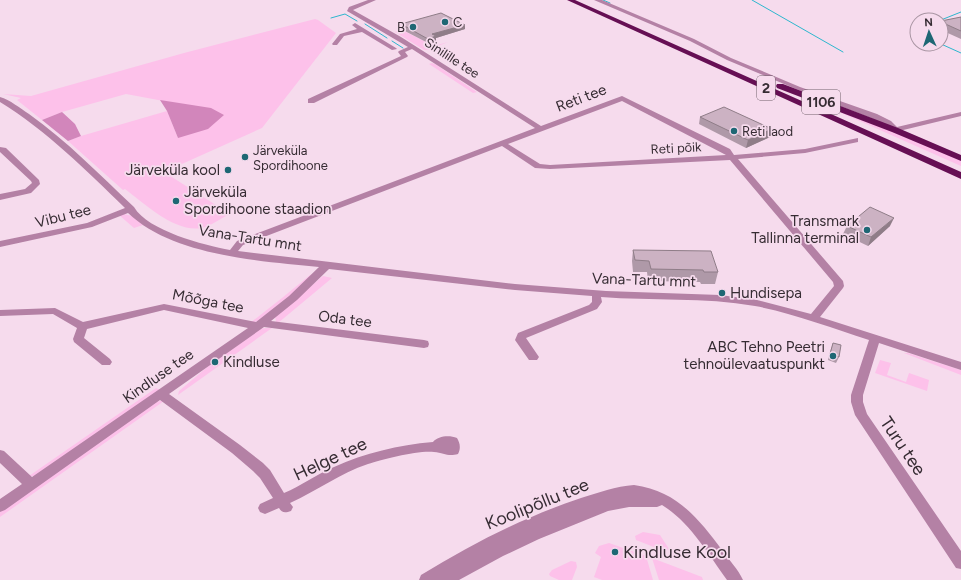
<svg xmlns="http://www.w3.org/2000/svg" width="961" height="580" font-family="Figtree,sans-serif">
<rect width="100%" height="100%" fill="#f6dbed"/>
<path fill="#fdc1ea" d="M315,19L318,20L336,33L262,128L164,172L230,214C221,218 211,226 202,228C175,233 145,204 125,189L123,190L68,141L81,136L167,111L178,138L185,105L126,94L62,112L42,120L17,100L21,98L3,94L31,96L184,53Z
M400,29L434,46L448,42L428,50H424L395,32Z
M432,63L435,64L477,92L473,93L429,64Z
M837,111L874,123L961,160V166Z
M124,214L132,216L143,225L134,228L119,215Z
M313,274L300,288L258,321L250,323L282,298L310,275Z
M323,276L332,278L278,323L276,322L275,316Z
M265,328H272L178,395L179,391L212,363L214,364L219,361L217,360L260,329Z
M904,353H908L961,370V375Z
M880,360L891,363L887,375L906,382L909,373L929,380L927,391L875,373Z
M156,388L160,390L35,476H29Z
M160,401H164L0,517V510L156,402Z
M643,532L660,535L669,549L664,551L636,540L635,536Z
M609,543L646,556L653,580H602L594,577L601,557L595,553L599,546Z
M652,558L702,577L703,580H659Z
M571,561L576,562L577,567L572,580H559L550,576L549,574L552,570Z"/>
<path fill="#d286bb" d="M160,100L211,108L224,115L208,129L178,138L167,111Z
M62,112L75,124L81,136L68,141L42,120Z"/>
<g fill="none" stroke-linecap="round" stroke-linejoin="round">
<path stroke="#2db7ce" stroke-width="1" d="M603,0L610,3
M752,0L843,52
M331,18L345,14L357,21
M941,20L961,12
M365,24L387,38
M392,41L403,48
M941,44L961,53"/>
<path fill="#b481a5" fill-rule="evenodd" d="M368,0H376L353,10L401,37L541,126L622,96L730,149L734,155L805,149L858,138V142L805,153L738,159L843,281L844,286L843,288L820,317L961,362V370L879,343L863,395V402L867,414L961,551V569L956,568L855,415L851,402V395L869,340C832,328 793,313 755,306C704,297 652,301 601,297L602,302L597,309L526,338L539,357L537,360H529L515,340L518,333L589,305L592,302V296L515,290L329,269L297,300L271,321L424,340L428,341L429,344L428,347L424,348L264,327L169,394L240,445L263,463L270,470L284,493C301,486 317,474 334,467C365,453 398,445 433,442C438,436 449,435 457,438C460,443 461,448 458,454C448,457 444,453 434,452C419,450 383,459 368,464C340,473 317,491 290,503L293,507L291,511C285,513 282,513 279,508L265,514L260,512L258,508L260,504L273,498L260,478L253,471L232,453L160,400L5,510L0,512V499L22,484L0,463V450L4,451L32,477L248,328L164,310L87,329L84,338L110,359L112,362L110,365H102L74,342L73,339L77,328L53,314L0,316V310L55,308L83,322L164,304L256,322L289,296L319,267C260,261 173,256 128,213L92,227L0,247V241L87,223L125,208C86,170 47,131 0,102V97C10,100 20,108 29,114C67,141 100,175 134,207C148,231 204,245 230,250L237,241L535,128L412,49L405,52L408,56L407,57L314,103H308V99L401,56L398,52L399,51L408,47L347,11L349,7ZM622,101L726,155L550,165L540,164L508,144ZM502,146L535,168L550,169L730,160L833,282L834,286L811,314L757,300L720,295L606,291L515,284L238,251L243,245Z
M594,0H602L694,39L731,58L800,87L877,114L891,121L897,127L961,112V116L895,132L885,125L871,118L796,89L727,60L690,41Z
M355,23L396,48L397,49L392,50L362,32L344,36L337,45H333L332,44L340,34L357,29L352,25Z
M0,147L6,148L39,180L40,184L31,193L0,200V194L25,189L32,183L31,181L0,152Z
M634,485C677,491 698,518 722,550C729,560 738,569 743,580H727C708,554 690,522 662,505L657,507H629L608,511L539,539L503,556L459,580H419L421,575C472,544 524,517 581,498C598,493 616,486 634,485Z"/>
<path fill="#660f54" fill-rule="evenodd" d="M567,0H575L961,172V179Z
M777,84H783L898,128L961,155V161L892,132L777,88L776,86Z"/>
</g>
<path fill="#af99a8" d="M961,17V39L941,30V21Z
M401,24L465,29L436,38V41L428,43L401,29Z
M700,117L772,129L770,137L746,148L699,124Z
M847,226H890L868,246L843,234Z
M633,250L718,272L715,284H701L700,282L648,281L647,272H633L632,261Z
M833,343L839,357L836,363L828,360L831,349Z"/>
<path fill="#8f7d88" d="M465,25V29L436,38V41L428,43V39L432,34Z
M772,129L770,137L746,148L748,140Z
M894,218L890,226L868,246L871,237Z"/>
<path fill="#ccb2c3" stroke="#8f7d88" d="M441,13L465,25L432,34L436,36L428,39L401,24Z
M961,17V31L941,22V21Z
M724,107L772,129L748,140L700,117Z
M870,207L894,218L871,237L847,226Z
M633,250L711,251L718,272H704L703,270L651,269L649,261L635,260Z
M833,343L841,345L839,357L830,354Z"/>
<g fill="#1e6774" stroke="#f6dbed" stroke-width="1.5">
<circle cx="445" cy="22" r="4"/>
<circle cx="413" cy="27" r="4"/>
<circle cx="734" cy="131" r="4"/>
<circle cx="245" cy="157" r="4"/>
<circle cx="228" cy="170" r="4"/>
<circle cx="176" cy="201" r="4"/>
<circle cx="867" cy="230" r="4"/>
<circle cx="722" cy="293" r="4"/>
<circle cx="833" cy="356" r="4"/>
<circle cx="215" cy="362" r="4"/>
<circle cx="615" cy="552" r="4"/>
</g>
<g text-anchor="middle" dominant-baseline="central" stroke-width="3.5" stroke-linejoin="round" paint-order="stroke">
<g font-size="13" fill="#362c33" stroke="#f6dbed" text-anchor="start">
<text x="453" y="22">C</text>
<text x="405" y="27" text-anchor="end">B</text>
<text x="742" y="131">Reti laod</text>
<text x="253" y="150">Järveküla<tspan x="253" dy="15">Spordihoone</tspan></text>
</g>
<g font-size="13" fill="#362c33" stroke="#f6dbed">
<text transform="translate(452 58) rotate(33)">Sinilille tee</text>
<text transform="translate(676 148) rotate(-3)">Reti põik</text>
</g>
<g fill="#f6dbed" stroke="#70606b" stroke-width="1">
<rect x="757" y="76" width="18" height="24" rx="3"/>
<rect x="802" y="90" width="38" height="24" rx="3"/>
</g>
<g font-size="14" font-weight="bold" fill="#362c33">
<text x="766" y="88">2</text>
<text x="821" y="102">1106</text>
</g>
<g font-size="15" fill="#362c33" stroke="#f6dbed">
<text transform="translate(581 98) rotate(-21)">Reti tee</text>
<text transform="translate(63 216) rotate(-14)">Vibu tee</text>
<text transform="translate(250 238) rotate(9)">Vana-Tartu mnt</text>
<text transform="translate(644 280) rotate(2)">Vana-Tartu mnt</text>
<text transform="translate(208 301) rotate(11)">Mõõga tee</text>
<text transform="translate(345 319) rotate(7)">Oda tee</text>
<text transform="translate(158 376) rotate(-35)">Kindluse tee</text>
</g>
<g font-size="15" fill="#362c33" stroke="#f6dbed" text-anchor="end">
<text x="220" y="170">Järveküla kool</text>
<text x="184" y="192" text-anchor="start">Järveküla<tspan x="184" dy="17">Spordihoone staadion</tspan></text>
<text x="859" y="221">Transmark<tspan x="859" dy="17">Tallinna terminal</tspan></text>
<text x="730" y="293" text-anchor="start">Hundisepa</text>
<text x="825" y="347">ABC Tehno Peetri<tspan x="825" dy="17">tehnoülevaatuspunkt</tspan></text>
<text x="223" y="362" text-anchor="start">Kindluse</text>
</g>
<g font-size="18" fill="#362c33" stroke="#f6dbed">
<text transform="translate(903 446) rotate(56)">Turu tee</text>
<text transform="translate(330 459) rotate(-25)">Helge tee</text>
<text transform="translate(537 504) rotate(-22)">Koolipõllu tee</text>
</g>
<g font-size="18" fill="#362c33" stroke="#f6dbed" text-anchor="start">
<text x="623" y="552">Kindluse Kool</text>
</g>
</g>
<g transform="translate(929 32) rotate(357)"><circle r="19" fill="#f6dbed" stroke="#a995a3"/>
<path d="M0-3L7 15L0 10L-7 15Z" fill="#1e6774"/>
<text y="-6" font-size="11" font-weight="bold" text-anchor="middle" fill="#362c33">N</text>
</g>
</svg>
